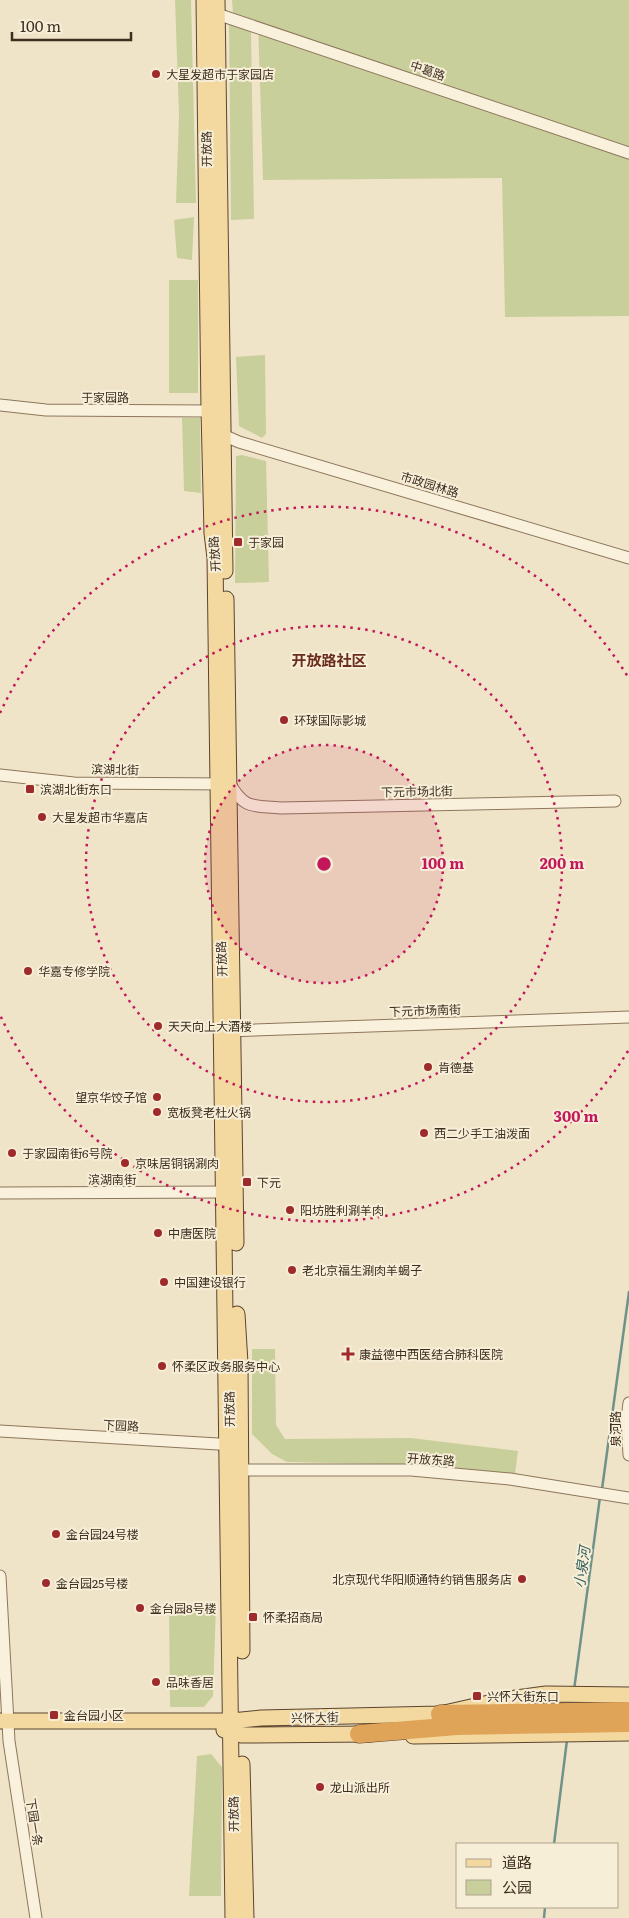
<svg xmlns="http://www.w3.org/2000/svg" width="629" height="1918" font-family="Literata,'Noto Sans SC',serif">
<rect width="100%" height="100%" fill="#f0e4c8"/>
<path fill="#c9cf9b" d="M175,0H191L196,203H176L179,115Z
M232,0H629V316L505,317L502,178L263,180L258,22L233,13Z
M229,24L251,31L254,219L231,220Z
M194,217L192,260L177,258L174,220Z
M169,280H198V393H169Z
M265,355L266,434L262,438L239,426L236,357Z
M182,418H200L201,493L184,491Z
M242,455L266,461L269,582L235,583L236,456Z
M252,1349H275L276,1425L285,1439L411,1438L518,1451L515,1474L429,1465L287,1462L272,1454L252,1434Z
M169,1605H216L213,1696L204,1707H170Z
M211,1754L222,1767L221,1896H189L197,1756Z"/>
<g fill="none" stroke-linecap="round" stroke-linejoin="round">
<path stroke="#6f938a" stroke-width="2.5" d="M602,1489L629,1292
M574,1690L600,1497
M554,1844L567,1740
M544,1918L545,1907"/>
<g stroke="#8d765c" stroke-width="13">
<path id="minor" d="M217,14L629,153
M0,405L46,410L209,411L212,417
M220,431L223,435L239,442L629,558
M0,775L74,783L230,784C245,810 253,805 281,808L615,801
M226,1031L629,1017
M0,1193L225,1192
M629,1403L627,1419L629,1455
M0,1431L235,1445
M233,1470H411L510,1479L629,1498
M0,1576L9,1741L36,1918"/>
</g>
<g stroke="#5b4430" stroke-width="17">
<path id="major" d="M204,0L209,411L212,533L215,558C220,1012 231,1465 233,1918
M217,0L225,571
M226,599L236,1243
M237,1314L240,1363L242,1651
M0,1721H232L261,1718L440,1714L502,1700L546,1694L629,1695
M224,1730L242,1735L370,1734
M413,1736L629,1733
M242,1764L246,1918"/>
</g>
<g stroke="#5b4430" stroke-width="19">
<path id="highway" d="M440,1714L629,1711
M359,1734L457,1726L629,1723"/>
</g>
<use href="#minor" stroke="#faf1dc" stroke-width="11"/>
<use href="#major" stroke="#f3d9a0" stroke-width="15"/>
<use href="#highway" stroke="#e0a458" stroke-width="18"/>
</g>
<circle cx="324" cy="864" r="119" fill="#c2185b" fill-opacity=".12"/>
<g fill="none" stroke="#c2185b" stroke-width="2.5" stroke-dasharray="2.5 5">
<circle cx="324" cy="864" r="119"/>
<circle cx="324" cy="864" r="238"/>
<path d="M628 1051A357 357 0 0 1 0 1015M0 713A357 357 0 0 1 628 677"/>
</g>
<g fill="#9e2a2b" stroke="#f7eed8" stroke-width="2">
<circle cx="156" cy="74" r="5"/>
<rect x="233" y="537" width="10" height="10" rx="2.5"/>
<circle cx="284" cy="720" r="5"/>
<rect x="25" y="784" width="10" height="10" rx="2.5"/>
<circle cx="42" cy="817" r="5"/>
<circle cx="28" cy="971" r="5"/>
<circle cx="158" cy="1026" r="5"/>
<circle cx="428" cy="1067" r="5"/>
<circle cx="157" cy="1097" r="5"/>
<circle cx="157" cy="1112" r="5"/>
<circle cx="424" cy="1133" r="5"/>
<circle cx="12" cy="1153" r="5"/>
<circle cx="125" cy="1163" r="5"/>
<rect x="242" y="1177" width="10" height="10" rx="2.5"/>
<circle cx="290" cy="1210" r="5"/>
<circle cx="158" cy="1233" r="5"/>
<circle cx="292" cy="1270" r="5"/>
<circle cx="164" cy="1282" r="5"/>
<path d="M345.5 1346.5h5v5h5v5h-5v5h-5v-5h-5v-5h5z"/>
<circle cx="162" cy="1366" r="5"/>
<circle cx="56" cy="1534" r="5"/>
<circle cx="522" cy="1579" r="5"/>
<circle cx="46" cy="1583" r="5"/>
<circle cx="140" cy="1608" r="5"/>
<rect x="248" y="1612" width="10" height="10" rx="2.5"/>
<circle cx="156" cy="1682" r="5"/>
<rect x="472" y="1691" width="10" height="10" rx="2.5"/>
<rect x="49" y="1710" width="10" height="10" rx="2.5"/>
<circle cx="320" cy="1787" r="5"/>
</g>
<g text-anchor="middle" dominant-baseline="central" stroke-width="4" stroke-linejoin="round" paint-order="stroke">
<g font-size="12" fill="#3d2e20" stroke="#f7eed8">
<text transform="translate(428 70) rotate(19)">中葛路</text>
<text transform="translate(206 149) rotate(-91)">开放路</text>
<text x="105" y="397">于家园路</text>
<text transform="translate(430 484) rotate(17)">市政园林路</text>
<text transform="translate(214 554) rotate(-94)">开放路</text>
<text transform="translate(115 769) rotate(1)">滨湖北街</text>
<text transform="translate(417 791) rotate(-1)">下元市场北街</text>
<text transform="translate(221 959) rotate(-92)">开放路</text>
<text transform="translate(425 1010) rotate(-2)">下元市场南街</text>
<text x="112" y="1179">滨湖南街</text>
<text transform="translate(229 1409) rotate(-91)">开放路</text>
<text transform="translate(121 1425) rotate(3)">下园路</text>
<text transform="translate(615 1429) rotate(-90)">泉河路</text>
<text transform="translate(431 1459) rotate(4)">开放东路</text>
<text transform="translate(315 1717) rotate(-1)">兴怀大街</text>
<text transform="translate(233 1814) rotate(-91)">开放路</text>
<text transform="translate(35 1822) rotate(81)">下园一条</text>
</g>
<g font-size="12" fill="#3d2e20" stroke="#f7eed8" text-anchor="start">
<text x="166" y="74">大星发超市于家园店</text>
<text x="248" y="542">于家园</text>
<text x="294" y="720">环球国际影城</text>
<text x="40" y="789">滨湖北街东口</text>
<text x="52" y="817">大星发超市华嘉店</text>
<text x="38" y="971">华嘉专修学院</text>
<text x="168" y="1026">天天向上大酒楼</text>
<text x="438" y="1067">肯德基</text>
<text x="147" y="1097" text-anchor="end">望京华饺子馆</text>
<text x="167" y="1112">宽板凳老杜火锅</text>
<text x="434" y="1133">西二少手工油泼面</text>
<text x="22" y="1153">于家园南街6号院</text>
<text x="135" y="1163">京味居铜锅涮肉</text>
<text x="257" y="1182">下元</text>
<text x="300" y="1210">阳坊胜利涮羊肉</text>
<text x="168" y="1233">中唐医院</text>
<text x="302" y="1270">老北京福生涮肉羊蝎子</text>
<text x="174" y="1282">中国建设银行</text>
<text x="359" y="1354">康益德中西医结合肺科医院</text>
<text x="172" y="1366">怀柔区政务服务中心</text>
<text x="66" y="1534">金台园24号楼</text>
<text x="512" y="1579" text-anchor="end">北京现代华阳顺通特约销售服务店</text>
<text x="56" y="1583">金台园25号楼</text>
<text x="150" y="1608">金台园8号楼</text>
<text x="263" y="1617">怀柔招商局</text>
<text x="166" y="1682">品味香居</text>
<text x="487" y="1696">兴怀大街东口</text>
<text x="64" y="1715">金台园小区</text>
<text x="330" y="1787">龙山派出所</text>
</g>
<g font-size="14" font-style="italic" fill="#2f5d5a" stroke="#f7eed8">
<text transform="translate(581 1567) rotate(-82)">小泉河</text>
</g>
<g font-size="15" font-weight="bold" fill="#6b2e1e" stroke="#f7eed8">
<text x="329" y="659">开放路社区</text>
</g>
</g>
<circle cx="324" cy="864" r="8" fill="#c2185b" stroke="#f7eed8" stroke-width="2.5"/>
<g font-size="15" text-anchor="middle" font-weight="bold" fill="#c2185b" stroke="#f7eed8" stroke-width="4" stroke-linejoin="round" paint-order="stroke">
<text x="443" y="869">100 m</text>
<text x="562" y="869">200 m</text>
<text x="576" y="1122">300 m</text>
</g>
<rect x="456" y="1843" width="162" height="65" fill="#f7eed8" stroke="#ada18e"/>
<rect x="466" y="1859" width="25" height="8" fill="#f3d9a0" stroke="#ada18e"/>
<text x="502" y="1868" font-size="15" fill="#3d2e20">道路</text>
<rect x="466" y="1880" width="25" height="15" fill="#c9cf9b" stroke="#ada18e"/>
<text x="502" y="1893" font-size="15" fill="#3d2e20">公园</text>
<path d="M12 32v8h119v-8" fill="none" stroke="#3d2e20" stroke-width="2.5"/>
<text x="20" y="32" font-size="15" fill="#3d2e20" stroke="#f7eed8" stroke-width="4" paint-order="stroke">100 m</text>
</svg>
